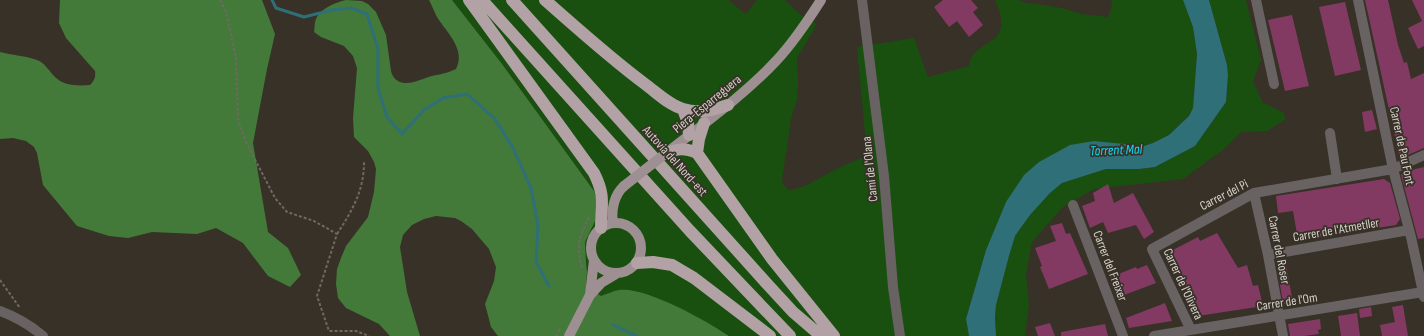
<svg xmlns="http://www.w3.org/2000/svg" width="1424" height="336" font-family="'Sofia Sans Condensed',sans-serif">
<rect width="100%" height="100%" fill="#373127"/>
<path fill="#195010" d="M452,0H728L746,14L757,0H785L801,15L817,24L797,58L798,81L797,100L791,119L783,174L782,183L789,190C804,188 814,181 827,174C840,167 853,161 867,156L857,47L914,38L928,77L969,66C971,37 1018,50 995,0H1019L1026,3L1044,5L1062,8L1081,14L1108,17L1111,9L1112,0H1183L1193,27L1197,54L1193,108L1189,116L1169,135L1153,143L1144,146L1123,144L1006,202L986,250L966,319L969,336H729L723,332L620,290L601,296L586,286L587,272L586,263L585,242L589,231L594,191L502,64Z
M1209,0H1246L1261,60L1253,81L1263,103L1283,112L1286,119L1267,131L1241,132L1224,149L1183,179L1094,189L1063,207L1032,242L1026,275L1029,304L1025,336H996L995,317L996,305L1009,256L1015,236L1030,215L1050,193L1062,183L1106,169H1139L1155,167L1195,146L1226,102L1228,75L1227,65Z"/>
<path fill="#437a3a" d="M60,0H262L275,34L267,69L253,143L268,232L288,248L301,275L290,287L268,276L243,243L216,228L197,234L152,232L128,238L109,236L77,226L43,185L37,153L34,147L26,141L13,138L0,139V52C11,55 27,56 37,60C45,63 49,71 55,77C64,86 78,86 90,85C94,81 96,77 95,71L66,38L59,23Z
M346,0L362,1L368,4L376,12L386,35L391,71C392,75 394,79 398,81C408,87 423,78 432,76C441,74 448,73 456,69C466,49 447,33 437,17C434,11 432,6 429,0H452L502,64L594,191L598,203L595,221L585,242L586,263L587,272L586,286L601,296C607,294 613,291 619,290C645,286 707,321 729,336H498L491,327L485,304L494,281L496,267L489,249L472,229L461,221L455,218L436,216L424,219L412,225L403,235L400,247L407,292L420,336H390L379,324L346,308L338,298L336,284L337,269L341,258L346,246L368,217L374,192L376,169L374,162L368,151L354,137L353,118L357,68L353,56L344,46L321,37L314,32C315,28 314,23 316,19C320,9 336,2 346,0Z"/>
<path fill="#2e6f78" d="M1183,0H1209L1227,65L1228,75L1226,102L1195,146L1155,167L1139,169H1106L1062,183L1050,193L1030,215L1015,236L1009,256L996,305L995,317L996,336H969L966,319L986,250L1006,202L1024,175L1039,162L1070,145L1094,141L1144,146L1153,143L1169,135L1189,116L1193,108L1197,54L1193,27Z"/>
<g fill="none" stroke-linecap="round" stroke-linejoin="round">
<path stroke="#2e6f78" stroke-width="3" d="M272,0L276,8L304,17L332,10L351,8L367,14L378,49V88L387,117L402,134L424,110L443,98L467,94L495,119L513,148L531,188L538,225L536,262L549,286
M613,325L637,336"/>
</g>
<path fill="#833a62" d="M943,0H971L978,8L973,12L983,25L969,37L957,21L949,27L934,7Z
M1365,0H1388L1398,45L1404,63L1407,62L1411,79L1424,73V148L1403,157L1399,155Z
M1412,0H1424V46L1418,49L1408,28L1422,21Z
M1345,2L1361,70L1335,76L1319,7Z
M1292,15L1309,86L1285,91L1268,20Z
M1372,110L1377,129L1365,132L1362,112Z
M1424,167V238L1418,239L1401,175L1403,172Z
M1384,179L1390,183L1400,219L1396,225L1298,240L1293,211L1278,213L1276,196Z
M1108,184L1114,203L1133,193L1154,232L1144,239L1136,225L1108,233L1103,222L1090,228L1082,206L1095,201L1093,193Z
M1062,223L1066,234L1070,233L1088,274L1049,289L1040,267L1042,266L1035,248L1056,241L1050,226Z
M1217,233L1238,268L1247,265L1253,286L1258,285L1263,306L1198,316L1194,297L1190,299L1181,272L1178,274L1167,253L1198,237L1200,241Z
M1285,259L1293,303L1286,305L1283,303L1276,260Z
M1147,265L1156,283L1119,297L1114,291L1111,283V277L1136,267L1137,269Z
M1165,303L1172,321L1129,328L1126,318Z
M1403,305L1408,336H1382L1380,325L1395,322L1392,307Z
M1371,307L1372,316L1360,318L1359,309Z
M1357,313L1360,336H1341L1338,316Z
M1320,319L1321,329L1318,330L1319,334L1304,336H1290L1288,324Z
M1050,323L1055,336H1038L1035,327Z
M1105,324L1108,336H1061V332Z"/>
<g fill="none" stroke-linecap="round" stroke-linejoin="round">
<path stroke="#6f6961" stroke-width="2" stroke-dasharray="3 2" stroke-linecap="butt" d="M220,0L226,12L236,58L238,120L247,144L275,198L287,212L314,221L337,234L317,296L329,331H356L369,336
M337,234C352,211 364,191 364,162
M582,268C576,244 579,238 589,217
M0,280L20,308
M556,336L560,329"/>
<path stroke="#686263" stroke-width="10" d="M862,0L884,176L893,287L900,336
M1256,0L1274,84
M1358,0L1393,169L1411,237L1424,297
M1330,133L1337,179
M1254,193L1268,255L1283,336
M1073,205L1123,336
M1268,255L1409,230
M0,311C16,317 30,325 43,336
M1191,330L1152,249L1254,193L1393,169L1424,155
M1154,336L1423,292"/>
<path stroke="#9e9092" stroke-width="10" d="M669,151C705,123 744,95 776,61C793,43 807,22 821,0
M591 248a25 25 0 1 1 50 0a25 25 0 1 1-50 0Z
M613,223C611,210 614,195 624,186
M590,295L594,260
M569,336L590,295L601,283L616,274"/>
<path stroke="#b3a2a5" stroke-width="12" d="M469,0L594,173C606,197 601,204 601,228
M482,0L690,231L790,336
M512,0L769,286L793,312L821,336
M545,0C578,29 610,58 645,84C657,93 669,105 683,109C699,114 713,110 728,105
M683,109L688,123L689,135
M697,153L699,139L704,123
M665,154C677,148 685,148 697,153L772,259L834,336
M637,263L653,262L672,265L694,278L770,336"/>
<path stroke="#9e9092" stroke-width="10" d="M624,186L665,154"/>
</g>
<g text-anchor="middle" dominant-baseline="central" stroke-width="3.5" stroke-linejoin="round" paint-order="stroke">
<g font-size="13" fill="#d5d0ca" stroke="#373127">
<text transform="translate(707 104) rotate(-39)">Piera-Esparreguera</text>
<text transform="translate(1402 146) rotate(78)">Carrer de Pau Font</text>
<text transform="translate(675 161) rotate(48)">Autovia del Nord-est</text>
<text transform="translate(870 169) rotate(-96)">Camí de l'Olana</text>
<text transform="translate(1224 195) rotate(-27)">Carrer del Pi</text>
<text transform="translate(1336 230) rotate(-10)">Carrer de l'Atmetller</text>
<text transform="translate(1279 250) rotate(79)">Carrer del Roser</text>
<text transform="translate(1110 266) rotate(69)">Carrer del Freixer</text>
<text transform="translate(1183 284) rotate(65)">Carrer de l'Olivera</text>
<text transform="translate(1287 302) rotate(-9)">Carrer de l'Om</text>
</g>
<g font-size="14" font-style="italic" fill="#0adef7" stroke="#373127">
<text transform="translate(1116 150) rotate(-2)">Torrent Mal</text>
</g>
</g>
</svg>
